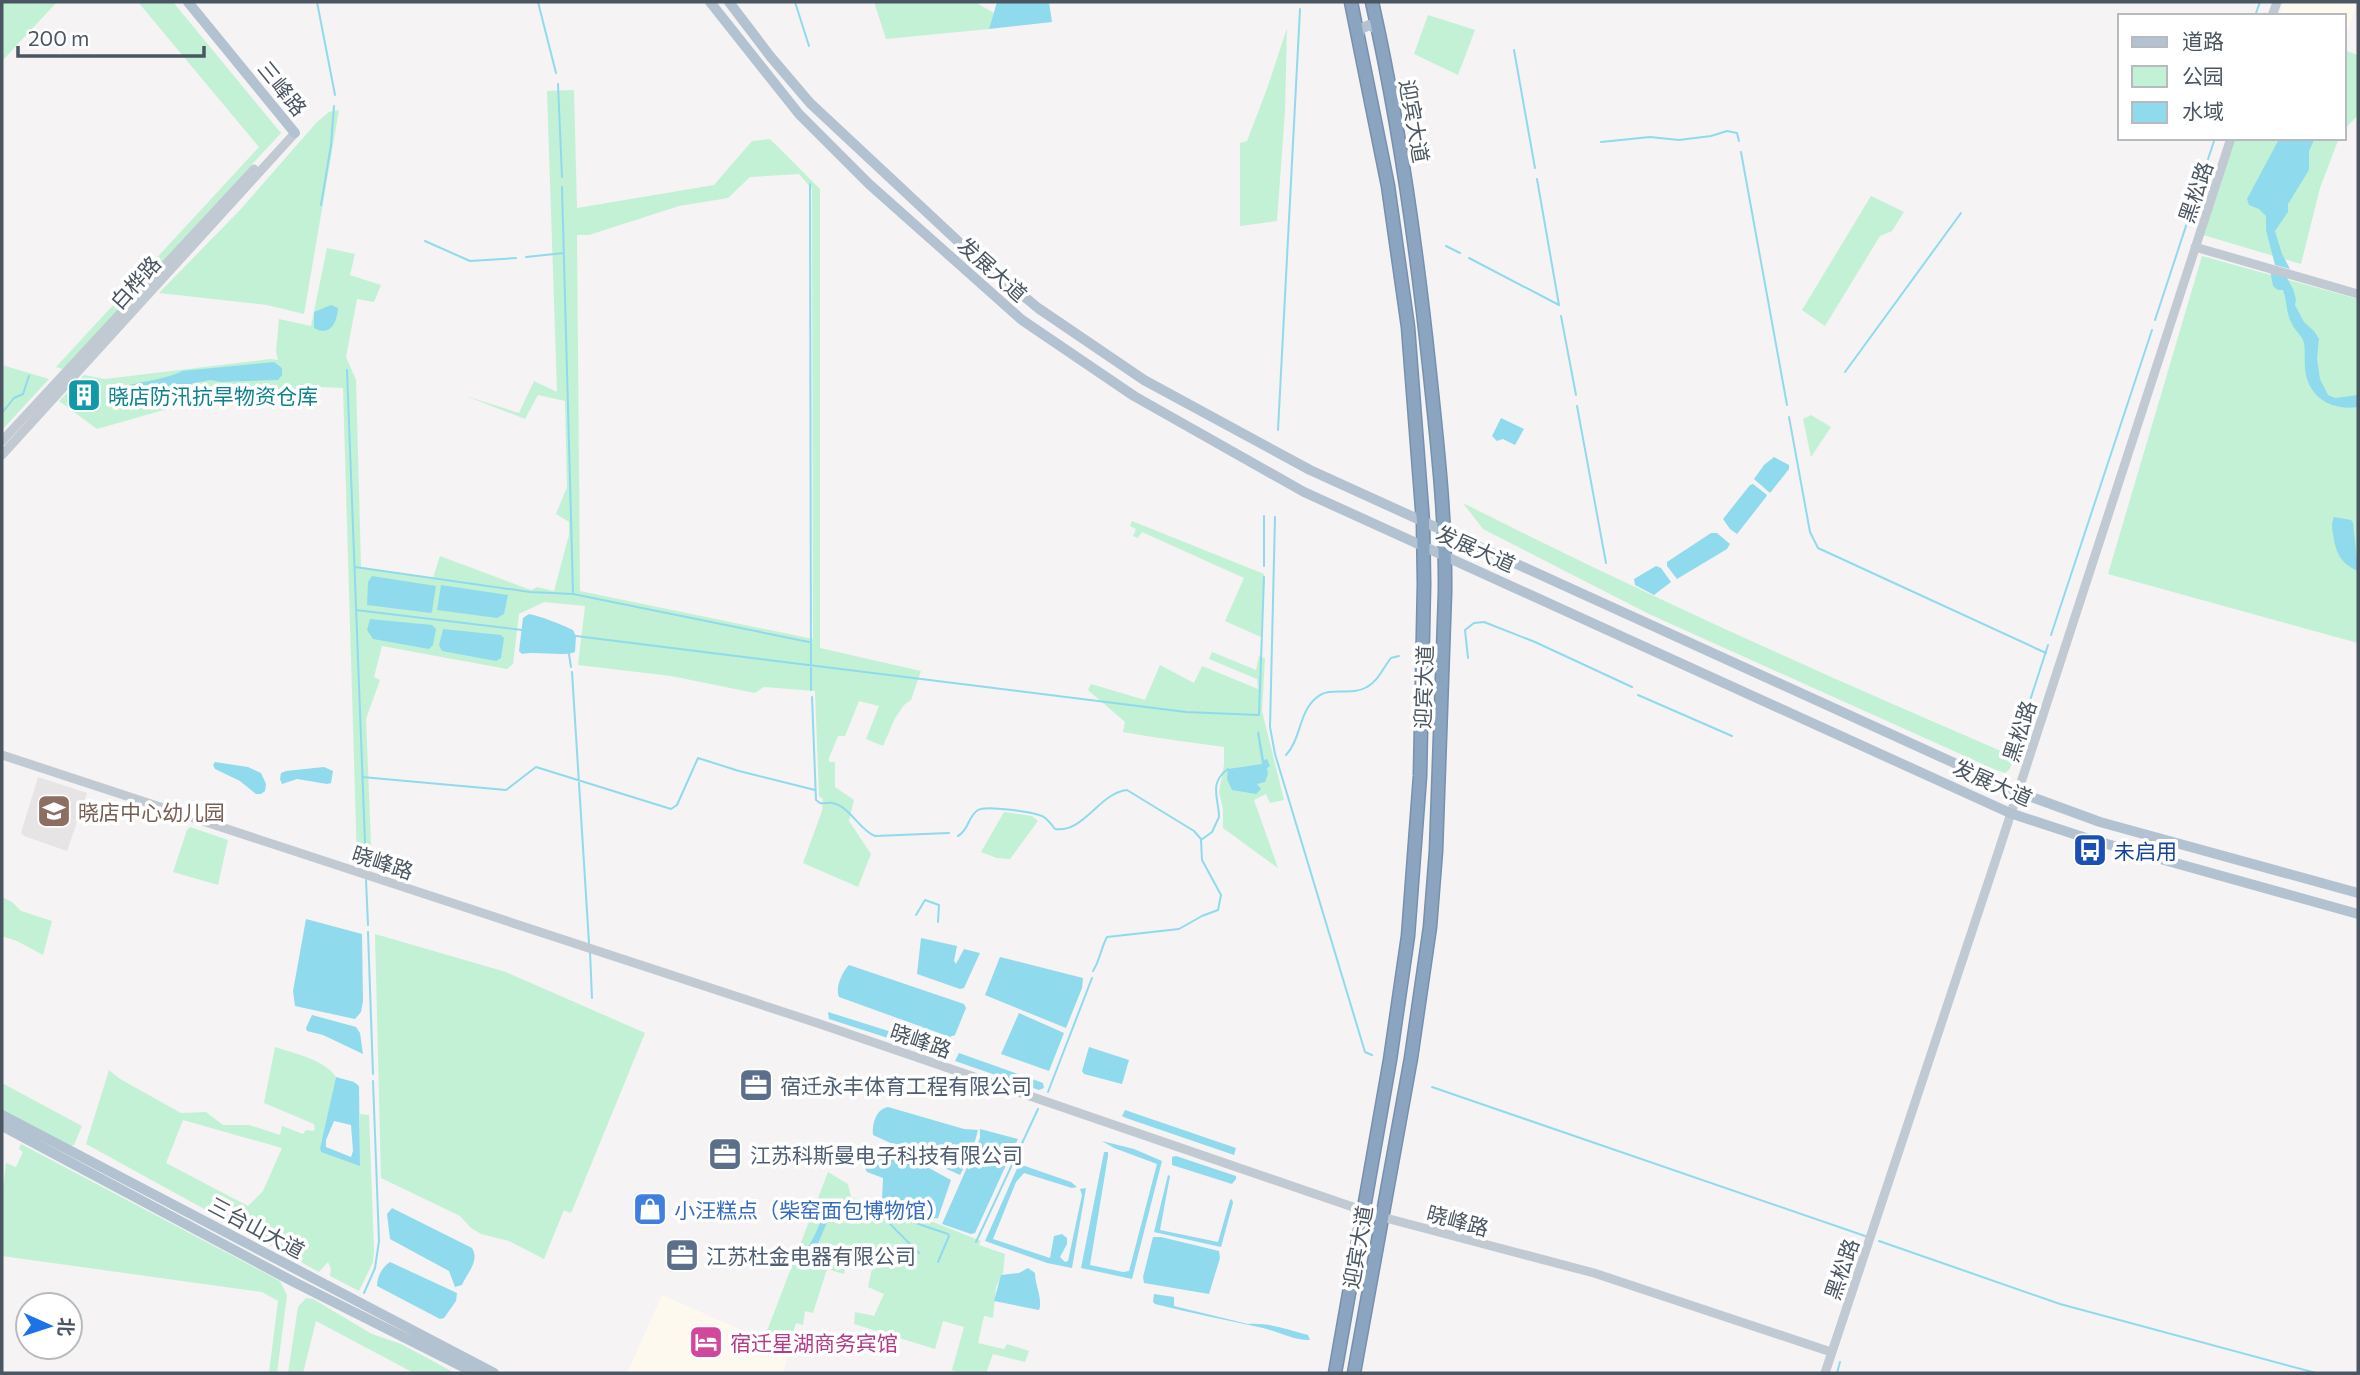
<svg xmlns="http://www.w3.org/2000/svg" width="2360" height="1375" font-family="Commissioner,'Noto Sans SC',sans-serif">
<rect width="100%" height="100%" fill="#f5f3f3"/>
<path fill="#fdf9ef" d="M2283,2H2357L2345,40L2344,16H2279Z
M662,1295L789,1351L783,1373H627Z"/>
<path fill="#e6e4e5" d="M38,777L87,793L67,851L24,836L21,833Z"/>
<path fill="#c3f1d5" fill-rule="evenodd" d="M2,2H57L2,61Z
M138,2H173L281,133L63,369L56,367L259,147Z
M874,2H975L994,13L989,29L886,39Z
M1428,15L1475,30L1458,75L1414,54Z
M1287,28L1285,111L1277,221L1240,226V143L1247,141L1268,86Z
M2344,50L2358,55V115L2344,130Z
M574,90L577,208L714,185L752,141L770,139L820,189V648L921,671L911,700L904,705L895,718L883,746L866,739L879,706L859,701L845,736H838L829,758V762H835V787L854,800L849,821L871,854L858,887L803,863L822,811L823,799L819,796L815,691L764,687L755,693L671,676L578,665L585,606L544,602L519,614L513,664L507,669L382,646L374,677L380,680L366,719L372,868L357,862L343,388L303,386L284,400L247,402L199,400L97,429L59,401L84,375L105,379L271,359L278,360L276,352L279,319L311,326L327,248L355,254L350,275L381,285L374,302L357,299L346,357L356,380L361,567L433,578L440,556L531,590L537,587L554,591L569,535V522L556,514L567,487L565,401L538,395L525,419L466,396L519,413L534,381L557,392L547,91ZM799,174L812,189L813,639L580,591L577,235H589L679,206L728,198L750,177Z
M339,110L304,314L267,305L159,293L240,210L317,122L329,112Z
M2235,138H2339L2320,188L2301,264L2203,235Z
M1871,196L1904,212L1892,231L1880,236L1825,326L1802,310Z
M2202,256L2358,299V643L2108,574Z
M2,365L49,379L2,430Z
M1811,415L1831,427L1811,457L1803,419Z
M1463,503C1639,592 1819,673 2001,751L2013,761L2009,770L2005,773L1996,770L1649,614L1483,529Z
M1132,521L1264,574L1261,637L1225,621L1244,578L1142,532L1138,538L1133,536L1136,529L1130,526Z
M1212,652L1256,670L1259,656L1265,658L1262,711L1284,800L1270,803L1266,794L1254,800L1278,868L1223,828V809L1219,792L1224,765V747C1190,742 1156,738 1123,732L1125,722L1088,690L1091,684L1145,700L1160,665L1194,683L1202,666L1258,689L1257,679L1209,659Z
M1004,812L1032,816L1038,821L1010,859L997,858L981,852Z
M190,827L228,840L218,885L173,872L187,830Z
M2,897L12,902L21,911L52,921L43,955L17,941L2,936Z
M375,934L506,972L645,1033L572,1211L570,1213L564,1210L544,1259L509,1241L481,1234L471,1228L460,1216L381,1178Z
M275,1047C295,1054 324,1059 336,1077L320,1148L360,1166V1114L369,1115L374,1250L373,1262L359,1291L330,1276L331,1269L328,1262L319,1272L86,1144L109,1070L120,1079L181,1113L206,1112L223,1125H249L280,1135L282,1126L303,1134L306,1130L313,1131L315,1129L314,1124L264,1103ZM183,1120L282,1148L263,1191L248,1206L166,1163Z
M2,1083L82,1126L74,1145L70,1146L2,1111Z
M21,1144L280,1281L287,1295L277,1373H269L278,1301L262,1292L2,1256V1198L6,1163L16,1167L23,1152L19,1149Z
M828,1172L848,1184L851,1197L871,1204L880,1201L981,1241L979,1245L1005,1254L1003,1273L996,1287L993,1318L984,1316L978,1343L1004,1349L1007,1344L1029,1351L1025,1362L993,1354L986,1373H959L952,1370L964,1327L943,1321L935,1349L854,1324L855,1312L874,1316L884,1294L868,1287L874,1259L850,1251L844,1274L827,1269L813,1313L805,1311L803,1325L796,1323L791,1341L767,1331Z
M306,1298L313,1299L372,1334L401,1344L455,1373H414L316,1321L303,1373H288L298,1307Z"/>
<path fill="#90daee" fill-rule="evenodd" d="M997,2H1049L1052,22L989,29Z
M2315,138L2309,151V170L2288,204V212L2275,231L2282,254L2290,269L2275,265L2266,230V216L2259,209L2249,205L2247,199L2279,139Z
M2270,270L2285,274L2293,289L2296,299L2295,305L2304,322L2314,331L2319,339L2317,359L2320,379L2328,395L2335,398L2358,395V407C2330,411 2307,396 2305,368C2304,359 2306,348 2303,340C2300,334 2294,329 2291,322C2286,313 2287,300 2283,290H2278L2273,286Z
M331,305L338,308C337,323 330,337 314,328V312Z
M274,362L282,368V375L278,380L221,382L210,380L146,393H131L128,390L130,385C145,381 170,378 182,371Z
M1501,418L1524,429L1515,445L1503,439L1497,441L1492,436Z
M1774,457L1789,465V469L1770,493L1754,479L1764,465Z
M1753,484L1767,495L1766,497L1737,534L1730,529L1723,519L1750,485Z
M2334,517L2351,520L2353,523L2358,571C2340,563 2336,553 2333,534C2332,527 2331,524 2334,517Z
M1711,533H1717L1730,544L1727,549L1677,579L1667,566V562Z
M1656,566L1661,568L1671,582L1654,595L1635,585L1634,579Z
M372,576L436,586L432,611L431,613L367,605L368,582Z
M441,585L508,595L504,614L497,618L437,610Z
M529,614C540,616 563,625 573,630L576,636L575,652C563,657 539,651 522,654L519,651L523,618Z
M370,619L432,625L436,629L433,645L429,649L373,639L367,630Z
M443,629L501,635L504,638L501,658L496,661L442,651L439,645Z
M1259,731L1264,760L1267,759L1270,766L1267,768L1268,774L1265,782L1257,784L1261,789L1256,794L1232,790L1227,779L1228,769L1262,764L1257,733Z
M215,762L248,767L261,773L266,784L265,791L261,794H256L240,781L215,769L213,765Z
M324,767L333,771L331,783L327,784L297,779L282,784L280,779L281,773L286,771Z
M306,919L362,934L363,1001L361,1012L355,1019L295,1006L293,991Z
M921,938L957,946L954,961L956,964L964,949L980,953L964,988L960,989L917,974Z
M1000,957L1083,978L1082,988L1066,1028L985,995Z
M849,965L964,1004L966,1008L955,1035L950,1037L839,997C835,988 842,972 849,965Z
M828,1012L946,1049L950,1050V1054L947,1057L829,1019Z
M1019,1013L1064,1033L1049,1071L1001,1054Z
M312,1015L356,1027L360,1033L363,1054L323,1035L307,1031L306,1028Z
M1089,1047L1129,1060L1122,1084L1084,1074L1082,1071Z
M959,1053L1043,1083L1044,1088L1039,1090L955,1061Z
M336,1077L354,1082L359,1086L360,1166L321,1152L320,1148ZM334,1121L351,1125L353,1151L351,1157L326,1147V1140Z
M888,1107L964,1129L978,1130L973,1149L960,1175L873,1135C872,1124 876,1109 888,1107Z
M1125,1110L1236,1148L1234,1155L1126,1118L1122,1116Z
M980,1129L1018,1139L975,1233L971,1234L942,1224L980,1138Z
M1102,1141L1134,1149L1162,1161L1132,1279L1081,1268L1104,1152H1108V1156L1090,1265L1123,1272L1129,1271L1157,1164L1114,1148Z
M879,1145L894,1149L951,1180L938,1218L930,1219L882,1199L883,1178L867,1172L865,1168L871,1150Z
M1176,1156L1236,1176V1179L1232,1184L1172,1165V1157Z
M1019,1164L1071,1182L1077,1187L1072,1188L1024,1173L1016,1182L993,1239L1050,1258L1054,1236L1062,1234L1067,1238V1244L1060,1257L1065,1262L1068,1261L1082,1195L1080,1189L1086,1188L1072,1268L1047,1263L985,1241Z
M1168,1175L1170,1176L1160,1230L1218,1242L1230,1200L1232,1199L1233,1203L1221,1247L1154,1232Z
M828,1200H833L834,1208L853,1214L852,1220L829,1218L816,1248L800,1270C805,1244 822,1233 824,1203Z
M392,1208L472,1248C480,1261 467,1273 462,1285L455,1287L449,1271L390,1239L387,1214Z
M1153,1237H1161L1219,1251L1220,1258L1209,1294L1144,1283L1143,1277Z
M390,1262L457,1293L456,1301L444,1318L440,1319L377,1286C377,1277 382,1267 390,1262Z
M1028,1268L1035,1273C1035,1285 1043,1300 1039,1310L994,1301L1001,1275L1019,1273Z
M1154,1294L1174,1297V1306L1248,1324C1268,1322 1289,1330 1308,1335L1310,1340C1296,1341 1279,1332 1263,1328C1227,1320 1191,1313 1155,1304L1153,1302Z"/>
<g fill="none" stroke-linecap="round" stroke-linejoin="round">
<path stroke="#90daee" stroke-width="2" d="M317,2L335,95
M538,2L556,73
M795,2L809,46
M2255,16L2260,2
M1514,50L1535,168
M558,84L562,177
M1601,142L1650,137L1679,140L1711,136L1727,131L1737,133L1739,141
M1741,152L1787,405
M1537,179L1559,305
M810,184L811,690
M562,187L573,592
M321,205L331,145L334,106
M425,241L470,261L516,258
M1446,246L1460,253
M526,257L564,253
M1469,258L1559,305
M1561,316L1576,395
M2155,320L2215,138
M347,370L366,869
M1845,372L1961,213
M1577,406L1606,563
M2,413L14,398L23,394L29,376
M1789,417L1810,532L1818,548L2046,653
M1278,430L1300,9
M1275,517L1270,727L1275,754L1365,1052L1372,1055
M1264,566V516
M355,567L530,592L573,594L809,642
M356,610L522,630
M2051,635L2152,330
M576,636L1186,712L1259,715L1264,577
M569,654L571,667
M1468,658L1465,630L1474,623L1484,622L1535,642L1632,687
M572,672L589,943
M1638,695L1732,736
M812,697L816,800L820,803C824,804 828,802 832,803C850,806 859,830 875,836L949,833
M2013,753L2048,645
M1286,755C1301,739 1299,712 1316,698C1331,685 1350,697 1367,687C1378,681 1383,668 1391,658L1399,656
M362,777L506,790L536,767L671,809L677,805L698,758L739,771L815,790
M958,836C969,830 968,816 978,810C985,805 1036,812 1044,817C1048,820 1052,825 1055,829C1084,833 1099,793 1127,790L1194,831L1201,839
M366,880L368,925
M916,915L925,900L939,905L938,922
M368,932L373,1074
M590,952L592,998
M1093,971C1100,960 1101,948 1107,937L1179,929L1202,916L1218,910L1221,895L1202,860L1201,840L1212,832L1219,817C1219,799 1208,783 1228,769
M1432,1087L1868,1237
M1048,1092L1092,978
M1879,1241L2060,1304L2316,1373
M976,1242L1038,1109
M919,1253L890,1224L892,1215L948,1234L949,1236L938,1262
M364,1293L375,1268L379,1241L373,1081
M1837,1373L1840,1362"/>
<g stroke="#7690ad" stroke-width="15">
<path id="highway" d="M1335,1373L1390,1060L1408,936L1420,776L1424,584L1423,522L1408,327L1388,186L1351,2
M1354,1373L1411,1058L1430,927L1436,851L1445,593C1446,517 1437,441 1429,365C1416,243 1399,122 1372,2"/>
</g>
<path stroke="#c1cad2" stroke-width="9" d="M2272,16L2277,2
M2195,247L2358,294
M2,441L254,169
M2,455L295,133
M2,755L820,1024L1382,1217L1594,1273L1831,1352
M1825,1373L1999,850L2231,138"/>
<path stroke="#b3c2d1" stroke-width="10" d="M188,2L295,133
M710,2L799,114L869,184L1022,320L1134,396L1304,492L2010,813L2089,839L2358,914
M729,2L770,56L810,103L962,245L1038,308L1144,380L1310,470L2018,792L2100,822L2358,893
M1358,36L1361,29L1369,25L1378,30
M2,1115L494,1373
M2,1126L294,1282L475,1373"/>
<use href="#highway" stroke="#8ba5c1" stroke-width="12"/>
</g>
<defs>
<g id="building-square" transform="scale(1.75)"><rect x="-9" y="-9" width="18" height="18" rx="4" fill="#0f9aa8" stroke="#fff"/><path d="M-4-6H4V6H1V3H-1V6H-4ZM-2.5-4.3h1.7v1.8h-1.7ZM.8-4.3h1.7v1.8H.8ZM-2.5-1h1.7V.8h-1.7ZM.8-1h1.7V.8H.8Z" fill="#fff"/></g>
<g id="school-square" transform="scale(1.75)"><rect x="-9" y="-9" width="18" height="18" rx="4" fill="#8d6e63" stroke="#fff"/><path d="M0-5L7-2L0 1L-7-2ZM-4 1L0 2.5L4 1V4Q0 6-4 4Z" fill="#fff"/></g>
<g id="bus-square" transform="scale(1.75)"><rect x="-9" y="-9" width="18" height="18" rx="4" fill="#1a4fb4" stroke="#fff"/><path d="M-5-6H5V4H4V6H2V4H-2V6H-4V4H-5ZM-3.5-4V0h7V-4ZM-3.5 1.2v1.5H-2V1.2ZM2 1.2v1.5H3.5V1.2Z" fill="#fff"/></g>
<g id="office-square" transform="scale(1.75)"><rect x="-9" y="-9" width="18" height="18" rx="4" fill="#5c6f8a" stroke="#fff"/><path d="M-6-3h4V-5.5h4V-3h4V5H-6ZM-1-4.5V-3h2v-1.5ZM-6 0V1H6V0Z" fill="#fff"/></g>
<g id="shop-square" transform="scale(1.75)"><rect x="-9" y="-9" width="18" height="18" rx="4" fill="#3f7fe0" stroke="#fff"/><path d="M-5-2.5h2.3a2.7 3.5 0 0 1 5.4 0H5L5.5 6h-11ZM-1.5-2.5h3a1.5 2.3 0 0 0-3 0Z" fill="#fff"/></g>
<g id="hotel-square" transform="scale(1.75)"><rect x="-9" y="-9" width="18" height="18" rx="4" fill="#d1479c" stroke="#fff"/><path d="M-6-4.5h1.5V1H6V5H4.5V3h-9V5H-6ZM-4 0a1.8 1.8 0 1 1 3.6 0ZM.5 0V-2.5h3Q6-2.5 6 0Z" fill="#fff"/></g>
</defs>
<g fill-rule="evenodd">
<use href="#building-square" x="84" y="395"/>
<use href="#school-square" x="54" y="811"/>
<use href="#bus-square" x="2090" y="850"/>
<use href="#office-square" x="756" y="1085"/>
<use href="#office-square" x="725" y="1154"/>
<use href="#shop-square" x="650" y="1209"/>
<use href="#office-square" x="682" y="1255"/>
<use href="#hotel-square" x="706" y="1342"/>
</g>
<g text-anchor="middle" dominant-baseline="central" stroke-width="7" stroke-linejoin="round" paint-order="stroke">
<g font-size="21" fill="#4a5661" stroke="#fff">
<text transform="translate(283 88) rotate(51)">三峰路</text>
<text transform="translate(1415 121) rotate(80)">迎宾大道</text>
<text transform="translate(2195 192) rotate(-71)">黑松路</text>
<text transform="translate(993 269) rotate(42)">发展大道</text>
<text transform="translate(135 282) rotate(-48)">白桦路</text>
<text transform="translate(1476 548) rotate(24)">发展大道</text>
<text transform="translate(1423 687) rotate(-88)">迎宾大道</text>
<text transform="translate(2019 731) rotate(-72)">黑松路</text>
<text transform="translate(1993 782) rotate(24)">发展大道</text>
<text transform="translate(383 862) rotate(18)">晓峰路</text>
<text transform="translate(921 1040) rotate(19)">晓峰路</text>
<text transform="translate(1458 1220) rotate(15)">晓峰路</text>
<text transform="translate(257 1227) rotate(28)">三台山大道</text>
<text transform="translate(1357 1247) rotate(-80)">迎宾大道</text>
<text transform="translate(1841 1269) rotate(-71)">黑松路</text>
</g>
<g font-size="21" fill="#0d838f" stroke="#fff" text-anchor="start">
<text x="108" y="395">晓店防汛抗旱物资仓库</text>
</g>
<g font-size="21" fill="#785e54" stroke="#fff" text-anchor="start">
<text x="78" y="811">晓店中心幼儿园</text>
</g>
<g font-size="21" fill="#164399" stroke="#fff" text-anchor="start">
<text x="2114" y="850">未启用</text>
</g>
<g font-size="21" fill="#4e5e75" stroke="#fff" text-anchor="start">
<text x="780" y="1085">宿迁永丰体育工程有限公司</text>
<text x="750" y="1154">江苏科斯曼电子科技有限公司</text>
<text x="706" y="1255">江苏杜金电器有限公司</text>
</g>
<g font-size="21" fill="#366cbe" stroke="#fff" text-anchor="start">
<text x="674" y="1209">小汪糕点（柴窑面包博物馆）</text>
</g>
<g font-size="21" fill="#b23c85" stroke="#fff" text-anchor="start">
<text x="730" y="1342">宿迁星湖商务宾馆</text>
</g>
</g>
<rect width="2360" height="1375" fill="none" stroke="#4a5661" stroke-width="7"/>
<rect x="2118" y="14" width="228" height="126" fill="#ffffff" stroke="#b7bbc0" stroke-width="2"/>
<rect x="2132" y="37" width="35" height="10" fill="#b3c2d1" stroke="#b7bbc0" stroke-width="2"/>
<text x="2182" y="49" font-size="21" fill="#4a5661">道路</text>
<rect x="2132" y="66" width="35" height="21" fill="#c3f1d5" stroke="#b7bbc0" stroke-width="2"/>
<text x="2182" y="84" font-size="21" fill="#4a5661">公园</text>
<rect x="2132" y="102" width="35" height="21" fill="#90daee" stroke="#b7bbc0" stroke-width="2"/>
<text x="2182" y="119" font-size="21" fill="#4a5661">水域</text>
<g transform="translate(49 1326) rotate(93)"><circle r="33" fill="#ffffff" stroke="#b7bbc0" stroke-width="2"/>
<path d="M0-5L12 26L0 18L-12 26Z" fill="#1a73e8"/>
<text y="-10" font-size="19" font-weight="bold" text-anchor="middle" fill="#4a5661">北</text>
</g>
<path d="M18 46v10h186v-10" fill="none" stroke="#4a5661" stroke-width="3.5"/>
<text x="28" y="46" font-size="21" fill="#4a5661" stroke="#ffffff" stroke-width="5" paint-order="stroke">200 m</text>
</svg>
